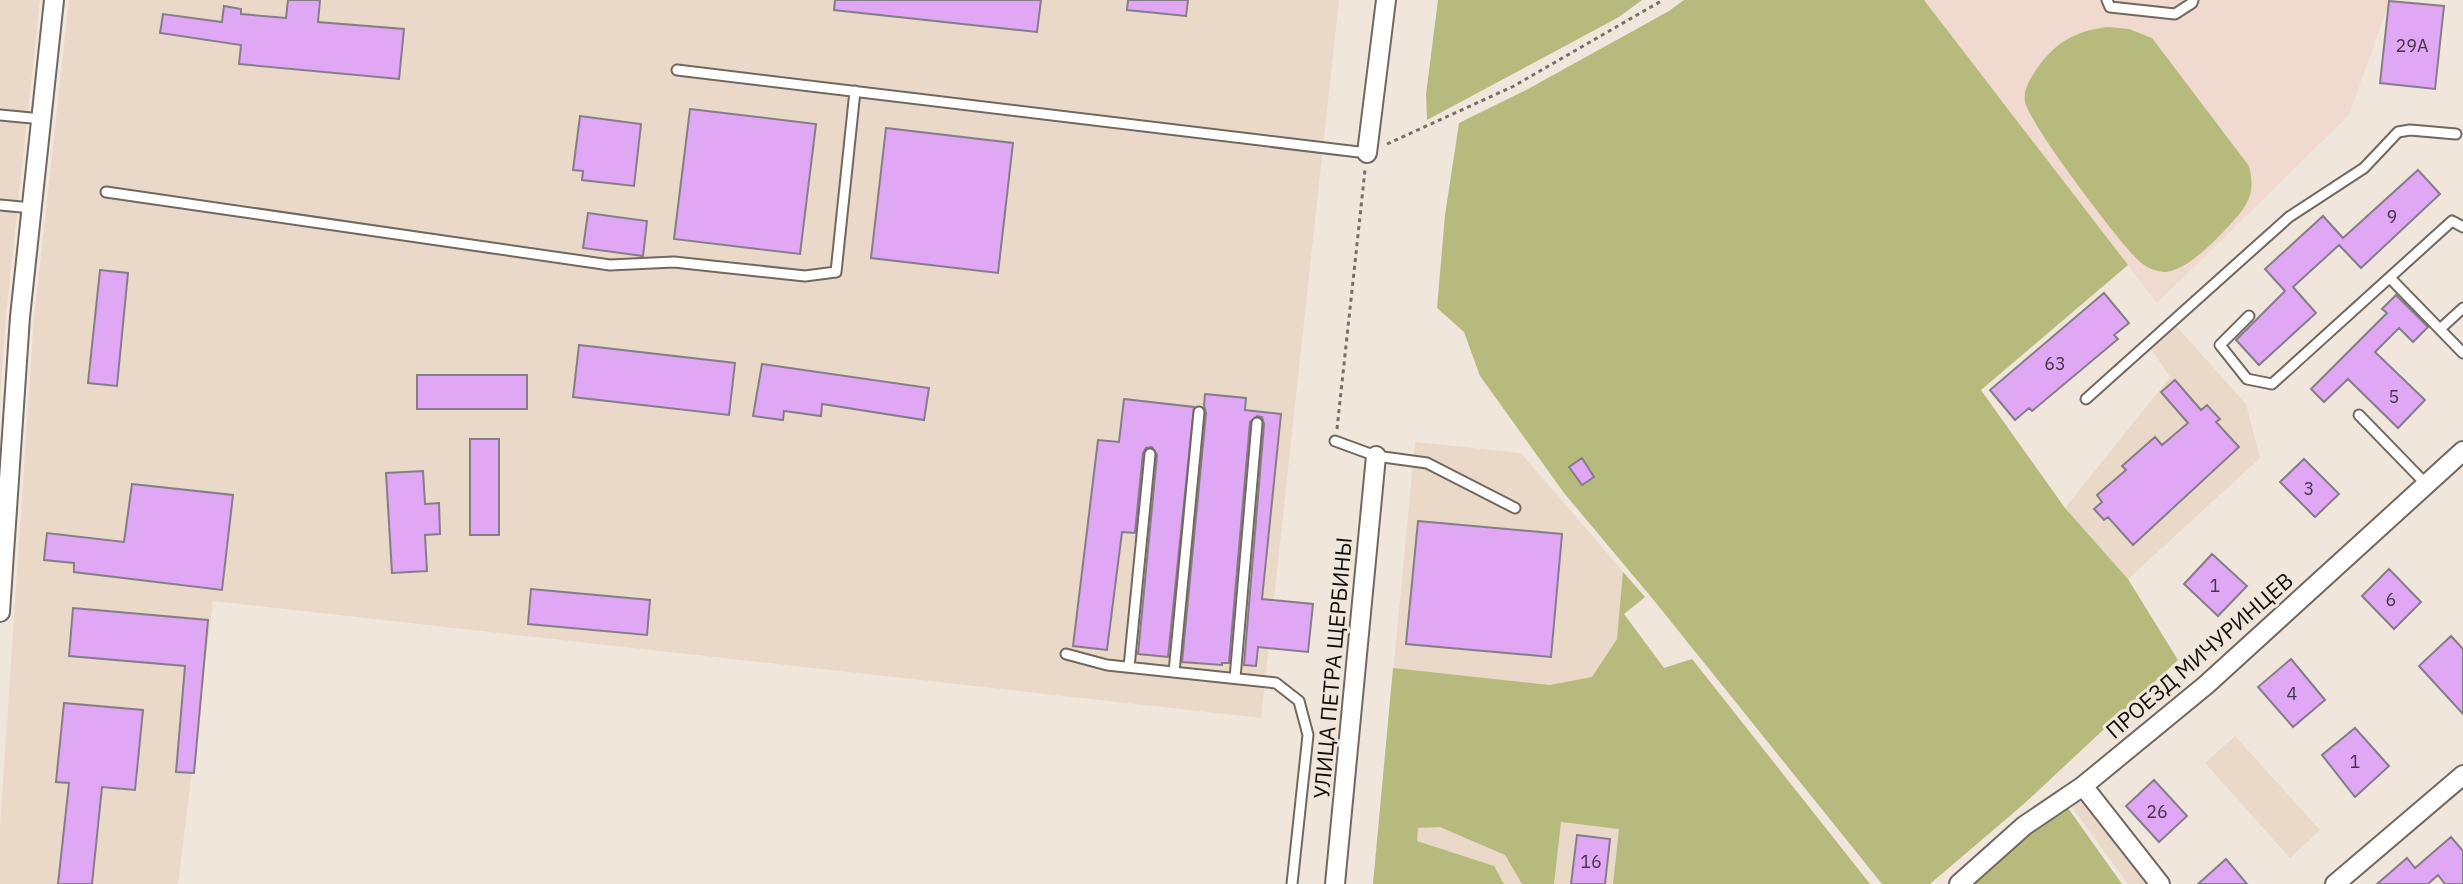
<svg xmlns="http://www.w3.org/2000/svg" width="2463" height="884" font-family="'IBM Plex Sans',sans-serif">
<rect width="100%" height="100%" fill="#f1e6db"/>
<path fill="#ead9c9" d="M0,0H40L6,316L0,398Z
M69,0H1339L1261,718L213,601L178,884H0V827L34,318Z
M2176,326L2246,404L2260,458L2128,579L2065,508L2170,377L2151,349Z
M1415,442L1521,453L1645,597L1624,614L1664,668L1692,659L1870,884H1373Z
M2235,736L2320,830L2290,858L2205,763Z
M2083,794L2151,884H2128L2070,805Z"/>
<path fill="#f0d9ce" d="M1924,0H2390L2349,115L2157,303Z"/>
<path fill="#b6bb7d" d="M1438,0H1642L1619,17L1427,120L1426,94Z
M1684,0H1924L2128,265L1981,390L2065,508L2128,579L2178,660L2025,803L1930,884H1882L1652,598L1564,493L1480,376L1464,332L1437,308L1445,215L1459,123L1528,89L1669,11Z
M2108,27L2129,29L2152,38L2249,166C2257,197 2245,208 2225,230C2212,244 2186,270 2166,272C2155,272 2145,267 2138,260C2119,242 2027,121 2025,101C2023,91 2029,81 2034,73C2053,44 2073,31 2108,27Z
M1623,572L1645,597L1624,614L1664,668L1692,659L1870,884H1613L1619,829L1561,822L1554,884H1522L1505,855L1440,827L1418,828L1417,841L1494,866L1504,884H1373L1393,668L1550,685L1592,677L1617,639Z
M2068,808L2122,884H1975L2045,817Z"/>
<path fill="#e0a7f4" stroke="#857d88" stroke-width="2" d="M288,0H320L318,22L404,29L399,79L239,64L241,45L160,33L163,14L222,22L224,6L241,9V14L286,18Z
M835,0H1041L1037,32L834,10Z
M1128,0H1188L1186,16L1127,10Z
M2389,1L2444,6L2435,89L2380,83Z
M690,109L816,124L800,254L674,239Z
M580,116L641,124L634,186L582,180L583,171L573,170Z
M886,128L1013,143L998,273L871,258Z
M2418,170L2440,194L2361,268L2339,245L2293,287L2316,313L2259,365L2236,340L2285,291L2265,269L2323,216L2343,238Z
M588,213L647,221L643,256L583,248Z
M100,270L128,273L117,386L88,383Z
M2104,293L2129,323L2114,335L2118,339L2032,411L2029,408L2015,420L1990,390Z
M2396,295L2428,327L2413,342L2399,328L2375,352L2425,400L2398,428L2348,379L2324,402L2311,389L2387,313L2382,309Z
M579,345L735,363L729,415L573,397Z
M762,364L929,388L924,420L822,404L821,416L784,411L783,420L753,416Z
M417,375H527V409H417Z
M2175,380L2201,410L2207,405L2220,419L2216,422L2239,447L2133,545L2108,517L2104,520L2094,509L2102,502L2097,495L2126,470L2122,466L2155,437L2162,445L2188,423L2161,392Z
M1205,394L1246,398L1245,410L1281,414L1262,599L1313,604L1308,652L1258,647L1256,666L1244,665L1264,424L1262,417L1257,416L1250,422L1229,663H1222V665L1182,662L1206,413L1204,406Z
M1124,399L1194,407L1168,657L1138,654L1157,455L1152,447L1146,448L1143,453L1135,533L1122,532L1107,650L1073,646L1098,440L1119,442Z
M470,439H499V535H470Z
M1582,458L1594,477L1582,485L1569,467Z
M2304,459L2339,494L2315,517L2280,482Z
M423,471L425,504L439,503L440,534L425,535L427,571L392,573L386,473Z
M132,484L233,495L222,590L74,572V563L44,560L47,533L124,542Z
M1418,521L1562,534L1551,657L1406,644Z
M2212,554L2247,586L2218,616L2184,584Z
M2389,569L2421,602L2394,629L2362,596Z
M531,589L650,600L647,635L528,624Z
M73,608L208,620L194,773L176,772L185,666L69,656Z
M2451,636L2463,649V714L2419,666Z
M2291,659L2325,700L2293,727L2258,687Z
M64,703L143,710L135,790L102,787L92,884H58L69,783L56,782Z
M2355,728L2389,766L2355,797L2322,755Z
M2154,780L2187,816L2159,842L2126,806Z
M1577,835L1610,839L1605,884H1571Z
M2451,837L2463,851V884H2445L2438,875L2428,884H2377L2407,858L2415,868Z
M2226,859L2247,884H2198Z"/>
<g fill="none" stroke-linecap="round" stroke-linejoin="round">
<g stroke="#71685f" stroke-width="13">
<path id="lane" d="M2107,0L2110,7L2175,14L2192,3L2193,0
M677,70L1367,153
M0,115L42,119
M106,192L610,265L674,262L805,276L836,272L855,91
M0,205L32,208
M2390,278L2463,353
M2249,316L2220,345L2247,379L2272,384L2452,221L2463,227
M2440,329L2463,308
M2086,399L2289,217L2364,168L2398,132L2410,130L2456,134
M2359,415L2426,484
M1335,441L1376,456L1427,463L1515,508
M1066,654L1107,665L1276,683L1299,701L1308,735L1292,884
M1129,667L1150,454
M1174,672L1199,412
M1235,678L1257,423"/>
</g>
<g stroke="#71685f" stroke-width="22">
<path id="street" d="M1367,153L1386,0
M0,612L20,317L54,0
M2083,786L2160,884
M1335,884L1376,456
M1959,884L2024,826L2083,786L2206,685L2463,451
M2335,884L2463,775"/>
</g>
<path stroke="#777069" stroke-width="3" stroke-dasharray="4 4" stroke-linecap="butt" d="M1387,144L1514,86L1663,0
M1337,429L1365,170"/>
<use href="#lane" stroke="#fff" stroke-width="9"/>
<use href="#street" stroke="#fff" stroke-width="18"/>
</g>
<g text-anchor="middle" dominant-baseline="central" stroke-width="6" stroke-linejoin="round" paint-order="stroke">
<g font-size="18" fill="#463545">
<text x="2412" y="45">29А</text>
<text x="2392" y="216">9</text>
<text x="2055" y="363">63</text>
<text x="2394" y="396">5</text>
<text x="2309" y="488">3</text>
<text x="2215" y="585">1</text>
<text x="2391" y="599">6</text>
<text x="2292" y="693">4</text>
<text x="2355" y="761">1</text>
<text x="2157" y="811">26</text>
<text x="1591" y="861">16</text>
</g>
<g font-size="22" fill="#120f0b" stroke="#f1e6db">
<text transform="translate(2199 655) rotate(-41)">ПРОЕЗД МИЧУРИНЦЕВ</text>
<text transform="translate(1332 668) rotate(-85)">УЛИЦА ПЕТРА ЩЕРБИНЫ</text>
</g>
</g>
</svg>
